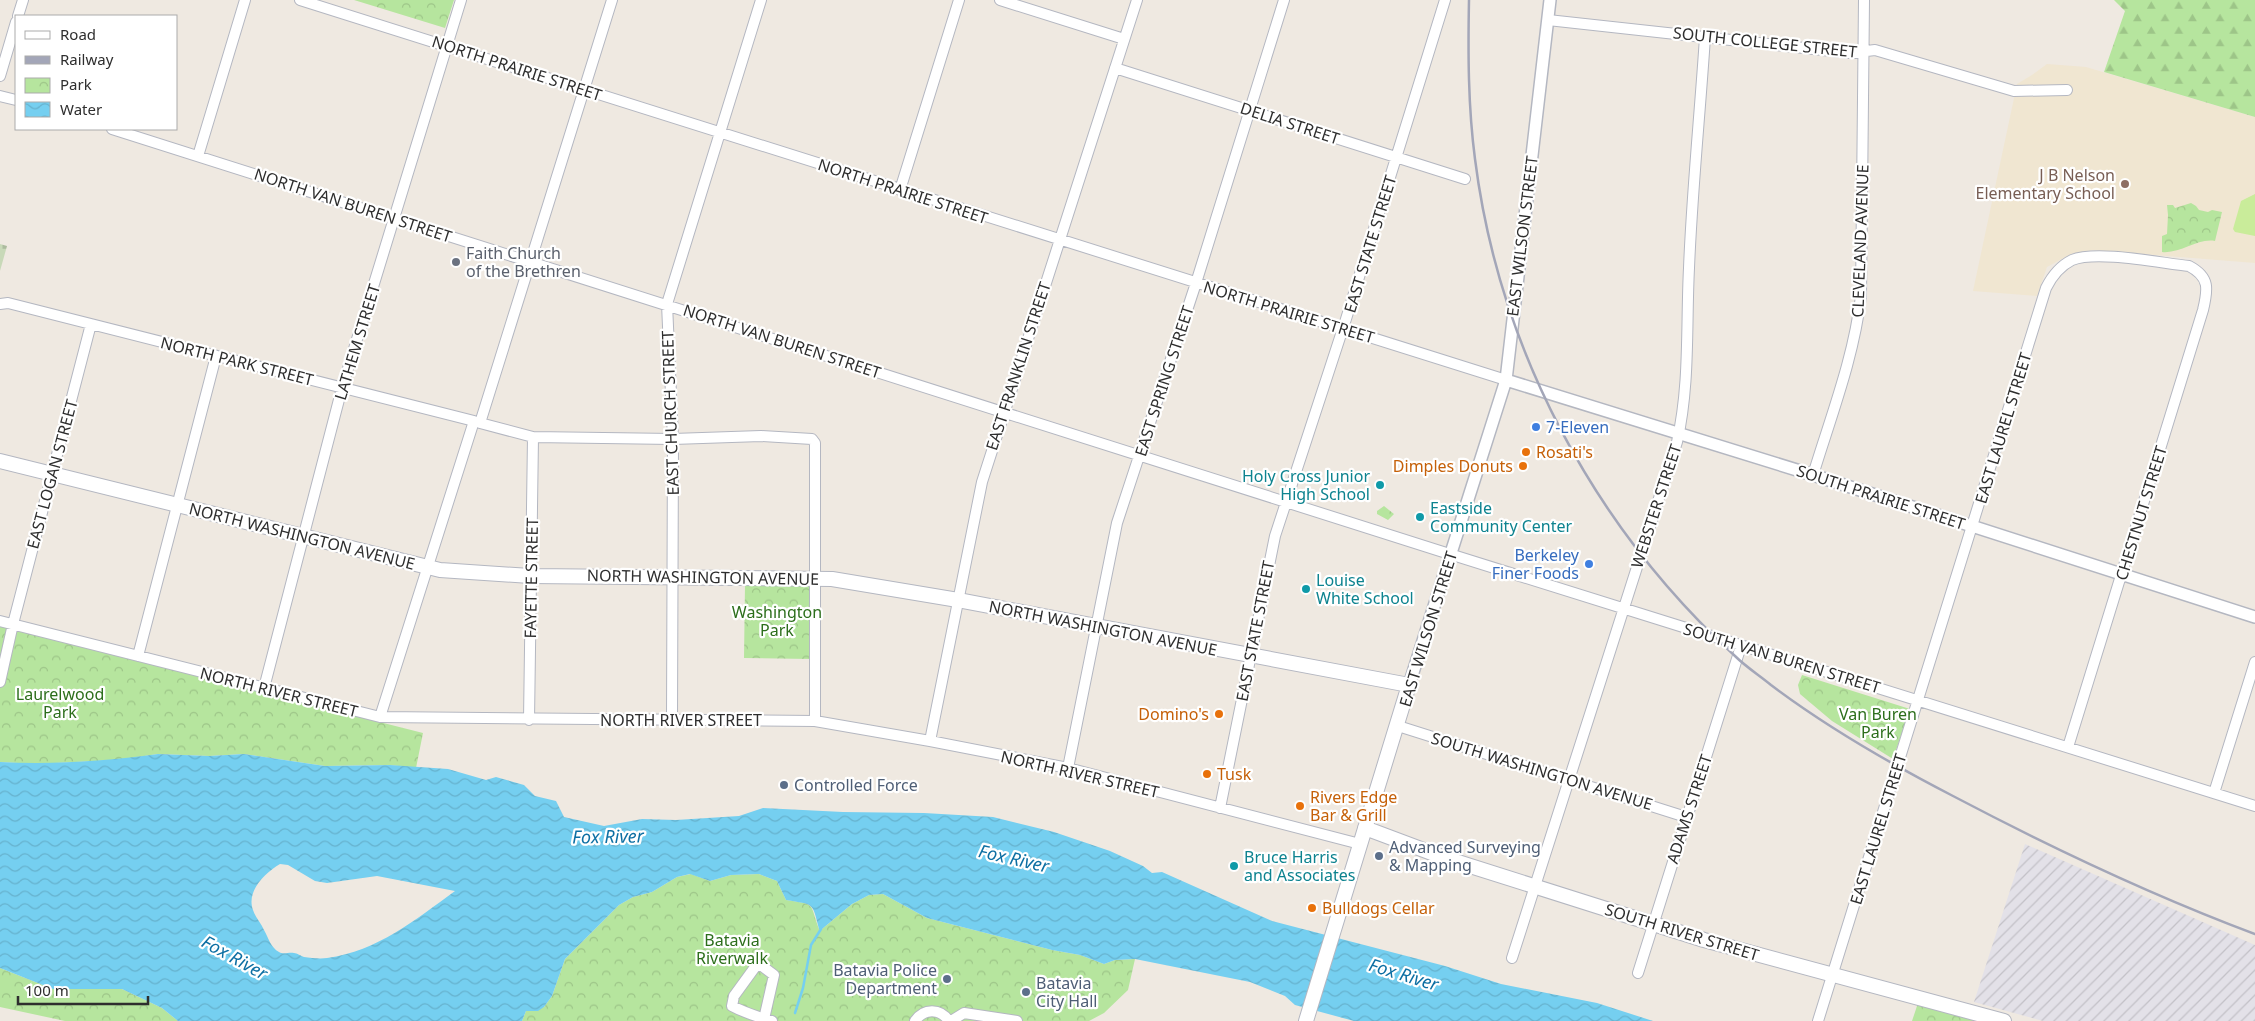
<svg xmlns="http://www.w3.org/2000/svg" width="2255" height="1021" font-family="'Noto Sans',sans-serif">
<defs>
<pattern id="industrial-furrows" width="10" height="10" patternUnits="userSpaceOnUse" patternTransform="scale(1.25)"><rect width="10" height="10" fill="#e3e1e8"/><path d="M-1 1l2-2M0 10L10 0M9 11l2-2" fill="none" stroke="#c3c1c7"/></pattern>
<pattern id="forest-firs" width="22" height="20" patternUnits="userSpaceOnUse" patternTransform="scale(1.25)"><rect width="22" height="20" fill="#b6e59e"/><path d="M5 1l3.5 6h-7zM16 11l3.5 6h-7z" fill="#9dc588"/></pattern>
<pattern id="cemetery-stones" width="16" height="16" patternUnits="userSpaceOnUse" patternTransform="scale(1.25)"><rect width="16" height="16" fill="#c8d9b8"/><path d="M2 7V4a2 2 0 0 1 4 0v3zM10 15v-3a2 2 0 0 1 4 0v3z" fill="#acbb9e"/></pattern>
<pattern id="park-crowns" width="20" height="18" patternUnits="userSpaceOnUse" patternTransform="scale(1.25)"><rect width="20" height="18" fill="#b6e59e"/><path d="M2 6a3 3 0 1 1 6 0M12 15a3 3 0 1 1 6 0" fill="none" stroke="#9dc588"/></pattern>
<pattern id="water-waves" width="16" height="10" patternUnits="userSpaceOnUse" patternTransform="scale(1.25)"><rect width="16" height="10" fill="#75cff0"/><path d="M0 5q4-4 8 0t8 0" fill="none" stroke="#66b2ce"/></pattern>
</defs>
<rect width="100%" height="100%" fill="#efe9e1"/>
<path fill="url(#industrial-furrows)" d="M2025,844L2255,945V1021H2043L1974,1002Z"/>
<path fill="#f0e6d1" d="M2047,64L2086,67L2255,117V263L2092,250L2071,254L2047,267L2037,296L1973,291L2017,84L2032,75Z"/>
<path fill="url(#forest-firs)" d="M2114,0H2255V117L2104,72L2125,11Z"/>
<path fill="url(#cemetery-stones)" d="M0,244L7,246L0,271Z"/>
<path fill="url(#park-crowns)" d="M354,0H454L445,28Z
M2191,203L2196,206L2199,210L2208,212L2212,210L2222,212L2215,241C2197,238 2181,254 2162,252V236L2167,234L2168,215L2167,205H2173L2175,208Z
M1384,506L1394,514L1388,520L1377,514V511Z
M745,585H811L810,659L744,658Z
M0,626L423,733L416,768L390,765L325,766L244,754L209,756L158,754L117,760L35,764L0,762Z
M1802,675L1910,709L1893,759L1832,721L1800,694L1798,685Z
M691,874L710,881L731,875L759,874L777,881L786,900C817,905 809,902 819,929H822L852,904L869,895L883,894L927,918L1052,950L1080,955L1104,964L1115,960L1135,959L1128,990L1104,1013L1089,1021H522L526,1011L544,1007L552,996L565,959L619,905L633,897L652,892L677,877Z
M0,968L53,989H122L162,1008L178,1021H65L0,1007Z
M1918,1003L1983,1021H1912Z"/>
<path fill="#c9ec9a" d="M2255,194V236L2235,232L2233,229L2241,201Z"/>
<path fill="url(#water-waves)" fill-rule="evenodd" d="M158,754L209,756L244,754L325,766L390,765L448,769L486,780L496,777L524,785L535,796L556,801L564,817L604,826L642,819L676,820L739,816L763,808L843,812L924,813L993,817L1054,832L1110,851L1143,866L1152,873L1162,872L1272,921L1445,966L1501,984L1597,1003L1653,1021H1354L1295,1005L1285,996L1250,982L1135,959L1115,960L1104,964L1080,955L1052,950L927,918L883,894L869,895L852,904L822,929H819C812,901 814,905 786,900L777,881L759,874L731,875L710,881L690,874L677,877L652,892L633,897L619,905L565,959L552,996L544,1007L538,1011H526L522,1021H178L162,1008L122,989H53L0,968V762C53,765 105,761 158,754ZM280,864L288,865L315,881L327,883L377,876L455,891C415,920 378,951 327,958C320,959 311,958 304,957C301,956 297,953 294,953C288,952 284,955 279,952C271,948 268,937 264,930C261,923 255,917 253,910C246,891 265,873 280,864Z"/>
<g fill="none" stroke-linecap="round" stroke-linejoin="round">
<path stroke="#75cff0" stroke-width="2.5" d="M795,1013L803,988L811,945L821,929"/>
<g stroke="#b4b7c1" stroke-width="12">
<path id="minor" d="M300,0L1506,380
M612,0L480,423L533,437L673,439L761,436L812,439L815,443V721
M1000,0L1124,39
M18,16L23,0
M1548,20L1850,53L1875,50L2014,91L2067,90
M1115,68L1465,179
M0,76L16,22
M0,96L16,100
M112,129L1440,551L2255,806
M198,156L245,0
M900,190L959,0
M0,304L8,303L474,421L380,717
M1813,475C1831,416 1854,357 1861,296L1864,0
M0,621L380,717L815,721L930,741L1068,768L1360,844
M138,656L216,356
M0,682L13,624L91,324
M264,688L342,388L461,0
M529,720L533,437
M672,720L673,439L667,304L761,0
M1398,726L1686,817
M930,741L982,482L1137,0
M1068,768L1117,523L1196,283L1284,0
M2214,793L2255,662
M1220,808L1275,536L1346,319L1445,0
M1512,958L1677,442C1690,384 1686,327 1689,268C1692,191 1700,114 1705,37
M1638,973L1741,646
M764,1019L774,975L758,963L734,996L732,1006C745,1013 758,1017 772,1021
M915,1021C924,1008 940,1008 949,1021
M951,1021L964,1013L1017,1021
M1818,1021L2046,288C2052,276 2060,266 2072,260C2097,250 2160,263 2189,266C2210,277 2208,289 2203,310L2068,747"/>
</g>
<g stroke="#b4b7c1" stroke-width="14">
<path id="tertiary" d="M1506,380L1813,475L2255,617
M1409,685L1506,380L1550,0"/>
</g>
<g stroke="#b4b7c1" stroke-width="16">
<path id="secondary" d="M0,461L440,570L530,576L832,579L958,600L1409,685L1306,1021
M1365,828L1445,858L1704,940L2004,1021"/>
</g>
<use href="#minor" stroke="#fff" stroke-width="10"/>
<use href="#tertiary" stroke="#fff" stroke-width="11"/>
<use href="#secondary" stroke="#fff" stroke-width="14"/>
<path stroke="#a3a6b8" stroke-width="2.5" d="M1469,0C1468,53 1468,106 1475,159C1499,349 1594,527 1735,656C1746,667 1759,675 1771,685C1828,728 1889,763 1953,796C2050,847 2151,895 2255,934"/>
</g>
<circle fill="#8d6e63" stroke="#fff" stroke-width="2" cx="2125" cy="184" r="5"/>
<circle fill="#6b7280" stroke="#fff" stroke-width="2" cx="456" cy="262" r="5"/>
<g fill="#3f7fe0" stroke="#fff" stroke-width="2">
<circle cx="1536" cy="427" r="5"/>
<circle cx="1589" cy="564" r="5"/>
</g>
<g fill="#e8710a" stroke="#fff" stroke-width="2">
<circle cx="1526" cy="452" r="5"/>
<circle cx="1523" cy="466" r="5"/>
<circle cx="1219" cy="714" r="5"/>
<circle cx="1207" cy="774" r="5"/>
<circle cx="1300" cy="806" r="5"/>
<circle cx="1312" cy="908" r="5"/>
</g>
<g fill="#0f9aa8" stroke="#fff" stroke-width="2">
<circle cx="1380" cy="485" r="5"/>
<circle cx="1420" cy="517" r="5"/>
<circle cx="1306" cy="589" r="5"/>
<circle cx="1234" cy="866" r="5"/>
</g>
<g fill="#5c6f8a" stroke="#fff" stroke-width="2">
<circle cx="784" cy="785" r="5"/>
<circle cx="1379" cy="856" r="5"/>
<circle cx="947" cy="979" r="5"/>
<circle cx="1026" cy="992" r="5"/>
</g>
<g text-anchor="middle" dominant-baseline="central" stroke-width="4.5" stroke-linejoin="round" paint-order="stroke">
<g font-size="16" fill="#2e2e2e" stroke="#fff">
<text transform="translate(1765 42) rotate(6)">SOUTH COLLEGE STREET</text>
<text transform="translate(517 68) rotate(18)">NORTH PRAIRIE STREET</text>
<text transform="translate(1290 123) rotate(18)">DELIA STREET</text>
<text transform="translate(903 191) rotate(18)">NORTH PRAIRIE STREET</text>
<text transform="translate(353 205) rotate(18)">NORTH VAN BUREN STREET</text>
<text transform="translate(1522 236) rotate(-83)">EAST WILSON STREET</text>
<text transform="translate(1860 241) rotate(-88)">CLEVELAND AVENUE</text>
<text transform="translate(1370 244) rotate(-73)">EAST STATE STREET</text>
<text transform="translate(1289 312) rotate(17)">NORTH PRAIRIE STREET</text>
<text transform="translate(782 341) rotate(18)">NORTH VAN BUREN STREET</text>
<text transform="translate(357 342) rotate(-73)">LATHEM STREET</text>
<text transform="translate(237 361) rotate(14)">NORTH PARK STREET</text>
<text transform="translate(1018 366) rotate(-72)">EAST FRANKLIN STREET</text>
<text transform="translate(1164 381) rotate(-72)">EAST SPRING STREET</text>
<text transform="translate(670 413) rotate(-92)">EAST CHURCH STREET</text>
<text transform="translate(2003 428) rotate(-73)">EAST LAUREL STREET</text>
<text transform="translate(52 474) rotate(-75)">EAST LOGAN STREET</text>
<text transform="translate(1881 497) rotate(18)">SOUTH PRAIRIE STREET</text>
<text transform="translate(1656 506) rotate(-72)">WEBSTER STREET</text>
<text transform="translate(2141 513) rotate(-73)">CHESTNUT STREET</text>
<text transform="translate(302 536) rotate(14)">NORTH WASHINGTON AVENUE</text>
<text transform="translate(703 577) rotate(1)">NORTH WASHINGTON AVENUE</text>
<text transform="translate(531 578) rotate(-89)">FAYETTE STREET</text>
<text transform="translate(1103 628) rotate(11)">NORTH WASHINGTON AVENUE</text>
<text transform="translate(1428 629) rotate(-73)">EAST WILSON STREET</text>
<text transform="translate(1255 631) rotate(-79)">EAST STATE STREET</text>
<text transform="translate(1782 658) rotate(17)">SOUTH VAN BUREN STREET</text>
<text transform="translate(279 692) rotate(14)">NORTH RIVER STREET</text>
<text x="681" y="720">NORTH RIVER STREET</text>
<text transform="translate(1542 771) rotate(17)">SOUTH WASHINGTON AVENUE</text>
<text transform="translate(1080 774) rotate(13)">NORTH RIVER STREET</text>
<text transform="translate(1689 809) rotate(-72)">ADAMS STREET</text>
<text transform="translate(1878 829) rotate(-73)">EAST LAUREL STREET</text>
<text transform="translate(1682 932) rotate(17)">SOUTH RIVER STREET</text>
</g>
<g font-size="16" fill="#785e54" stroke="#fff" text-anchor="end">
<text x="2115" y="175">J B Nelson<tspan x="2115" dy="18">Elementary School</tspan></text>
</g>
<g font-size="16" fill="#5b616d" stroke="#fff" text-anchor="start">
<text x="466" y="253">Faith Church<tspan x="466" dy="18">of the Brethren</tspan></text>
</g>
<g font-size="16" fill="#366cbe" stroke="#fff" text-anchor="start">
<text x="1546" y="427">7-Eleven</text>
<text x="1579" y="555" text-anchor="end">Berkeley<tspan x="1579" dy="18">Finer Foods</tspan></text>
</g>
<g font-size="16" fill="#c56008" stroke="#fff" text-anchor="start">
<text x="1536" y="452">Rosati's</text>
<text x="1513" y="466" text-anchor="end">Dimples Donuts</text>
<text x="1209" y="714" text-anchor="end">Domino's</text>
<text x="1217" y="774">Tusk</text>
<text x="1310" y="797">Rivers Edge<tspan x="1310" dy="18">Bar &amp; Grill</tspan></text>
<text x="1322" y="908">Bulldogs Cellar</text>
</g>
<g font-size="16" fill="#0d838f" stroke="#fff" text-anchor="start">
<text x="1370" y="476" text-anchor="end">Holy Cross Junior<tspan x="1370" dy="18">High School</tspan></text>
<text x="1430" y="508">Eastside<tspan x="1430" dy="18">Community Center</tspan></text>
<text x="1316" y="580">Louise<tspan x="1316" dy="18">White School</tspan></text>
<text x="1244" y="857">Bruce Harris<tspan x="1244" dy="18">and Associates</tspan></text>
</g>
<g font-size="16" fill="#2c6e1b" stroke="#fff">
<text x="777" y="612">Washington<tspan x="777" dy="18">Park</tspan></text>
<text x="60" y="694">Laurelwood<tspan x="60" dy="18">Park</tspan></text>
<text x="1878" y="714">Van Buren<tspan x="1878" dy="18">Park</tspan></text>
<text x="732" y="940">Batavia<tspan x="732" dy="18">Riverwalk</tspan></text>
</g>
<g font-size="16" fill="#4e5e75" stroke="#fff" text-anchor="start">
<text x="794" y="785">Controlled Force</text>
<text x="1389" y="847">Advanced Surveying<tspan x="1389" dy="18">&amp; Mapping</tspan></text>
<text x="937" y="970" text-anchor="end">Batavia Police<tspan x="937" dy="18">Department</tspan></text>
<text x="1036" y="983">Batavia<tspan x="1036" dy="18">City Hall</tspan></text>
</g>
<g font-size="18" font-style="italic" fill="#0d6fa3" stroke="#fff">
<text transform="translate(608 836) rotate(-1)">Fox River</text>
<text transform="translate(1014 858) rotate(13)">Fox River</text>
<text transform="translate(235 957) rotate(29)">Fox River</text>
<text transform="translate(1404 974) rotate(17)">Fox River</text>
</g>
</g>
<rect x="15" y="15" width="162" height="115" fill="#ffffff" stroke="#ababab"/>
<rect x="25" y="31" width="25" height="8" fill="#ffffff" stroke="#ababab"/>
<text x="60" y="40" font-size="15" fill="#2e2e2e">Road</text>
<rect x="25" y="56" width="25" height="8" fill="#a3a6b8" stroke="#ababab"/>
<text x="60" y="65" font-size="15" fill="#2e2e2e">Railway</text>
<rect x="25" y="78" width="25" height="15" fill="url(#park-crowns)" stroke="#ababab"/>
<text x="60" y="90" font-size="15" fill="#2e2e2e">Park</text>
<rect x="25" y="102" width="25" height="15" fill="url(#water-waves)" stroke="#ababab"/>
<text x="60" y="115" font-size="15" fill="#2e2e2e">Water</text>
<path d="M18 996v8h130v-8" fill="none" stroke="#2e2e2e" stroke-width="2.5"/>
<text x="25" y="996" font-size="15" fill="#2e2e2e" stroke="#ffffff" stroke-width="4" paint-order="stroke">100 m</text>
</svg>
